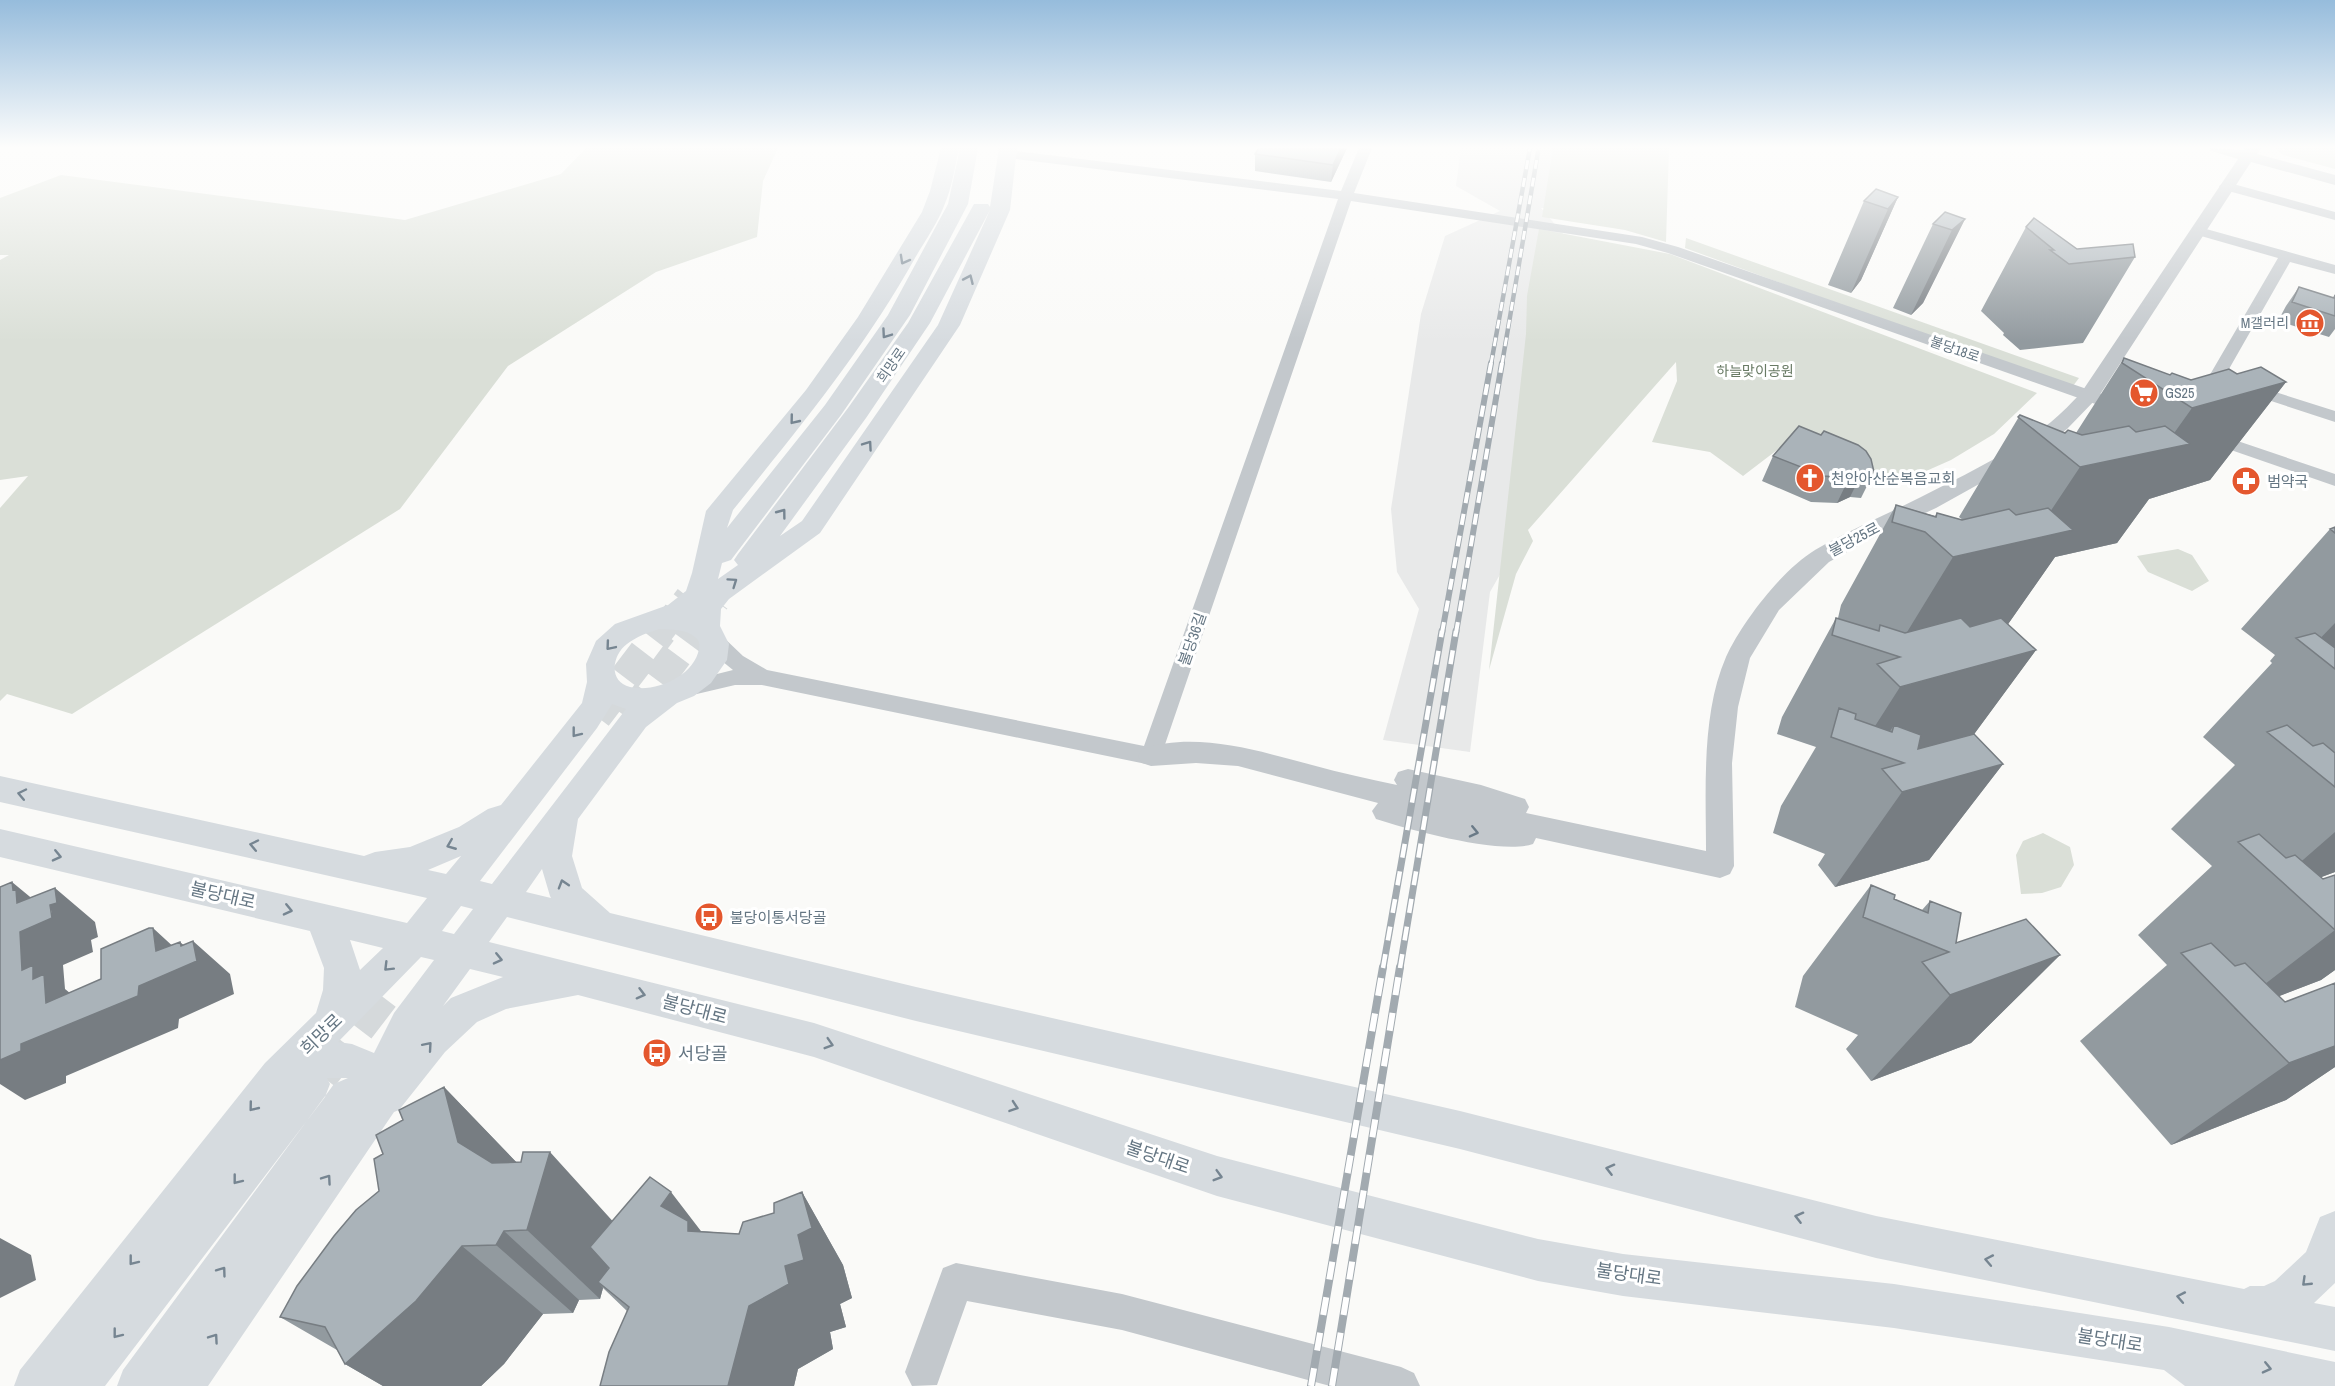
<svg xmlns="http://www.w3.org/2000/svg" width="2335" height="1386" font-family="'Archivo Narrow','Noto Sans KR',sans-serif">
<rect width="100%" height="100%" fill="#fafaf8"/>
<path fill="#e8e9e9" d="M1461,148H1567L1585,207L1541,208L1565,236L1568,455L1490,592L1470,752L1383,740L1419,609L1397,572L1391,509L1421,314L1445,236L1500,211L1456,186Z"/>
<path fill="#dadfd7" d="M586,148H778L763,181L757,237L656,272L508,366L400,509L72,714L7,694L0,701V508L28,476L0,480V260L9,255H0V198L61,175L405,220L561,174Z
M1553,148H1669L1666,242L1625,230L1542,217Z
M2276,148H2335V169L2283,155Z
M1539,229L1670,254L2037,393L1994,434L1951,460L1890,487L1789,441L1743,476L1710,452L1652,442L1677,381L1676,362L1528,530L1533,541L1516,574L1489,670L1526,334L1527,296Z
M1686,238L2062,372L2079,378L2073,386H2063L1685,248Z
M2178,549L2192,555L2209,581L2192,591L2148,572L2137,556Z
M2043,833L2070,847L2074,865L2061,887L2042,893L2021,894L2016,855L2023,841Z"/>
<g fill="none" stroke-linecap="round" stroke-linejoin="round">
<path stroke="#d5d9db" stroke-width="26" stroke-dasharray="26 13" stroke-linecap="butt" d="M660,633L688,597
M693,633L717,601"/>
<path stroke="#d5d9db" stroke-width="32" stroke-dasharray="32 16" stroke-linecap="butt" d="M596,716L661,631
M629,719L694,631"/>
<path stroke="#d5d9db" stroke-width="40" stroke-dasharray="40 20" stroke-linecap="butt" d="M319,1074L388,984"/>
<path fill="#c3c8cc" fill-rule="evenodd" d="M1359,148H1372L1354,193L1642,237L1678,247L2130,404L2132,408L2124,413L2118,412L1668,253L1636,244L1351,201L1159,762L1151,765L762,685H735L684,697L677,694L674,689L677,684L733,670L717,657L704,640L707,635L714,633L721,635L743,656L767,670L1144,746L1338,199L1008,158L1002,154L1008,150L1341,191Z
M2226,182L2335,212V220L2221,189L2219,186Z
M2199,227L2335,265V274L2290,262L2225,376L2335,411V422L2210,381L2208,378L2278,258L2194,234L2192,231L2194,228Z
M2211,432L2335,474V486L2205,441L2202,437L2205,433Z"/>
<path fill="#c3c8cc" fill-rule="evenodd" d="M2209,148L2244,150L2245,148H2261L2257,154L2335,175V185L2251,162L2099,396L2067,429L2033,454L1936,508L1878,535L1829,562L1779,610L1750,658L1738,707L1732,763L1734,866L1730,874L1720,878L1536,838L1533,844C1501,855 1410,830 1376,819L1372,811L1378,803L1238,766L1196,763L1151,766L1142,763L1138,756L1142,749C1196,731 1259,751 1312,765C1341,773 1369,779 1397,785L1394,780L1398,772L1408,769L1481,785L1525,799L1529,807L1526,813L1706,851C1706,791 1701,714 1726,657C1742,622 1782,570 1815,550C1849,530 1886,515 1921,497C1965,475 2012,452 2051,422C2062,413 2071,403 2081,393L2238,159L2211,151Z
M956,1263L1122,1294L1401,1367L1414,1373L1420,1386H1330L1122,1330L967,1301L937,1385L912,1386L905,1372L943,1268Z"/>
<path fill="#d6dbdf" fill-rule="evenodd" d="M941,148H959C955,167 952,188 944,206C937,224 925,241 915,258C863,351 799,428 733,510L727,528L825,405L888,315L948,204L960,148H978L968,204L910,315L841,415L731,560L722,563L718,579L738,565L734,560L738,554L848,408L908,323L974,204H988L990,207L999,148H1017L1010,210L960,325L820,533L729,599L721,609L720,626L729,644L727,660L722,667L711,683L694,696L677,703L646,727L578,819L572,856L582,888L610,913L916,987L1460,1111L1876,1216L2244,1289L2250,1286H2264L2275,1281L2306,1252L2320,1217L2335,1211V1283L2314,1303L2335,1307V1351L1876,1258L1460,1149L916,1021L507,917L489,942L814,1023L1217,1156L1538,1239L1623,1254L1894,1284L2169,1327L2335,1362V1386H2185L2164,1370L1894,1328L1623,1296L1538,1281L1217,1196L814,1057L578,995L506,1009L477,1022L445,1052L399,1110L394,1112L208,1386H117L123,1370L334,1084L348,1078H327L330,1084L325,1097L105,1386H14L20,1370L265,1063L316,1013L323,990L324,968L310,931L0,857V829L407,923L427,898L0,802V776L364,856L375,852L410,847L459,827L488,809L501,805L582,703L587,682L586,664L596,641L615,624L668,605L686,591L692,573L706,511L806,390L858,317L922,212L930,191ZM990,210L938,325L802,521L780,536L866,418L930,323ZM660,629C672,630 686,629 695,637C699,640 700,643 699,649C694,676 656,693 630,687C608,682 612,655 627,644C636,637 648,632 660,629ZM612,704L626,709L492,884L480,881L597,728ZM461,856L446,874L428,870ZM542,869L550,896L551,898L526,892ZM461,906L473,909L454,934L442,931ZM350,940L383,948L360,970ZM421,957L434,960L394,1013L374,1053L352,1044L338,1042ZM470,969L503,977L451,998L443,1006Z"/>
<g stroke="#a2aab0" stroke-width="4.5">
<path id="rail-far3" d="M1491,364L1530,148
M1502,364L1538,152"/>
</g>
<g stroke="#a2aab0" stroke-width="6">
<path id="rail-far2" d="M1442,633L1491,363
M1456,633L1502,363"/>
</g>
<g stroke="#a2aab0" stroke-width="7">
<path id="rail-far1" d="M1383,968L1442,631
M1400,968L1456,631"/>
</g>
<g stroke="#a2aab0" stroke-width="8">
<path id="rail" d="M1311,1386L1383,967
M1332,1386L1400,967"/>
</g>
<use href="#rail-far3" stroke="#fff" stroke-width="3" stroke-dasharray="9" stroke-linecap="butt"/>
<use href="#rail-far2" stroke="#fff" stroke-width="4" stroke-dasharray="11" stroke-linecap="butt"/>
<use href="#rail-far1" stroke="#fff" stroke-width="4.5" stroke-dasharray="14" stroke-linecap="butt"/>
<use href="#rail" stroke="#fff" stroke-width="6" stroke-dasharray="18" stroke-linecap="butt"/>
</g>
<path fill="#929a9f" d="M1347,148L1331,182L1255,171V154Z
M1898,197L1861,280L1851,293L1828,285L1864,201Z
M1965,219L1923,303L1911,315L1893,308L1933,224Z
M2026,227L2077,249L2135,257L2083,343L2020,350L2003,335L2004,333L1981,311Z
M2299,287L2333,298L2335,294V329L2329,337L2278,321L2286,306Z
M2124,358L2170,375L2191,380L2237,374L2286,382L2210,480L2149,499L2117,543L2055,557L2008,624L2036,650L1974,734L2003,764L1929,860L1835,887L1818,865L1825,854L1773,833L1781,806L1816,747L1777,734L1782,717L1836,618H1838L1841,605L1896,505L1935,516L1937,513L1963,520L1959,517L2020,415L2065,433H2076Z
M1773,456L1874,472L1861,498L1850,497L1837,503L1811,502L1762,481Z
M2335,527V872L2321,877L2323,879L2335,875V970L2321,980L2279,996L2285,1002L2335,983V1067L2286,1100L2171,1145L2080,1041L2167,965L2138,935L2212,866L2171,829L2235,765L2203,737L2272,663L2270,661L2275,655L2241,629L2330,529Z
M1871,885L1894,899L1922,910L1930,901L1956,943L2060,955L1971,1043L1871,1081L1846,1049L1858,1035L1795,1007L1803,976Z
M444,1087L516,1162L612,1221L701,1231L739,1234L774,1213L802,1192L843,1265L852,1298L840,1304L846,1327L830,1332L833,1349L798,1369L794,1386H600L627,1311L603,1288L600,1299L579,1300L573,1313L543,1314L504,1364L481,1386H383L345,1364L337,1350L280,1317L379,1191L383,1154L403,1120Z"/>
<path fill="#777d82" d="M1341,148H1347L1331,182L1333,165Z
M1898,197L1861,280L1851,293L1888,209Z
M1965,219L1923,303L1911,315L1952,230Z
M2286,382L2210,480L2149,499L2117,543L2055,557L2004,630L1893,655L1953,557L2032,539L2080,467L2162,450L2192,408Z
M1863,471L1850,497L1837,503L1849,478Z
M2335,623V648L2310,649Z
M2036,650L1964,748L1904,763L1894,725L1876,753L1861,748L1900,687Z
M2003,764L1929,860L1835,887L1902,792Z
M2335,832V872L2290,889L2280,880Z
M12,882L52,915L50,905L55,888L95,922L98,937L91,940L93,952L63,965L65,989L87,1007L139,986L156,951L153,928L190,962L181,946L180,942L196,956L193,941L230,974L234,994L179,1019L178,1028L66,1076V1083L25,1100L0,1084V1060L21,1044L46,1003L22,970L17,903L13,890Z
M2335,930V970L2321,980L2238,1012L2234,1008Z
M2060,955L1971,1043L1871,1081L1950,995Z
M2335,1046V1067L2286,1100L2171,1145L2289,1063Z
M444,1087L521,1167L550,1152L618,1227L603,1287L598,1282L603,1288L600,1299L527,1230L458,1142Z
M671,1192L727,1265L661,1206Z
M802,1192L843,1265L852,1298L840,1304L846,1327L830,1332L833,1349L798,1369L794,1386H728L749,1306L785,1266L798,1235Z
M504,1231L579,1300L573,1313L496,1245Z
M0,1238L31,1255L36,1280L0,1298Z
M462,1246L543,1314L504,1364L481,1386H383L345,1364Z"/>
<path fill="#aab3b9" stroke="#777d82" stroke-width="1.5" d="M1259,148H1341L1333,165L1255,154Z
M1876,189L1898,197L1888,209L1864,201Z
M1945,212L1965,219L1952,230L1933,224Z
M2034,218L2077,249L2133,244L2135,257L2069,264L2050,250H2054L2026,227Z
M2299,287L2334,298L2335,295V316L2292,302Z
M2124,358L2170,375L2172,373L2191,380L2229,369L2237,374L2261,367L2286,382L2192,408L2122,363Z
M2020,415L2065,433L2068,430L2082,435L2129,426L2136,432L2165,426L2190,444L2080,467L2018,417Z
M1799,426L1821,435L1824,431L1858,445L1866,451L1871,459L1874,472L1863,471L1849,478L1824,476L1773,456Z
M1896,505L1936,517L1937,513L1962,520L2009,509L2016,515L2048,508L2073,530L1953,557L1925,532L1892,522Z
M2335,527V533L2330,529Z
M1836,618L1879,631L1880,625L1905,633L1961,618L1970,627L2001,618L2036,650L1900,687L1877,664L1900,657L1832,635Z
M2315,633L2335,648V669L2296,638Z
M1839,708L1856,714L1855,719L1892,732L1894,725L1921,735L1918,749L1974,734L2003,764L1902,792L1882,769L1904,763L1831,737Z
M2287,725L2313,746L2323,743L2335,753V787L2267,732Z
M2259,834L2286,858L2295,855L2323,879L2335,875V930L2238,842Z
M12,882L13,890L16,889L17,903L55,888L57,903L50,905L52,918L20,932L22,970L33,965V979L44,974L46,1003L101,979V949L149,928H153L156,951L180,942L181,946L193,941L197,961L139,986L138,996L21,1044V1051L0,1060V887Z
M1871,885L1895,895L1894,899L1928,913L1930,901L1961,913L1956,943L2026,919L2060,955L1950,995L1922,962L1949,952L1863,917Z
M2211,943L2235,966L2245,963L2285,1002L2335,983V1046L2289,1063L2181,953Z
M444,1087L458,1142L492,1163L521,1162L523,1152H550L527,1230L504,1231L496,1245L462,1246L416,1301L345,1364L325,1327L280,1317L297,1286L334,1236L356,1210L379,1191L374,1159L383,1154L376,1135L403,1120L399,1110Z
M650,1177L671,1192L661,1206L688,1221V1231L739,1234L743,1222L774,1213V1203L802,1192L812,1228L798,1235L804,1260L785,1266L789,1284L749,1306L728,1386H600L609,1352L629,1307L598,1282L609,1268L590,1247Z"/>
<defs><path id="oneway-chevron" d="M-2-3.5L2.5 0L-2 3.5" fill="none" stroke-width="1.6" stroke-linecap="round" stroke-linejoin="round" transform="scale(1.5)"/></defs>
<g stroke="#768591">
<use href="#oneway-chevron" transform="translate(904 260) rotate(119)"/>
<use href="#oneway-chevron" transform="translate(969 279) rotate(-66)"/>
<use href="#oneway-chevron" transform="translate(886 334) rotate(125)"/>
<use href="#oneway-chevron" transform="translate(794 420) rotate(129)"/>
<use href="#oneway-chevron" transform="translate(868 445) rotate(-55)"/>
<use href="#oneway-chevron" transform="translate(782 513) rotate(-53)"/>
<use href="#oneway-chevron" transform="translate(733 582) rotate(-35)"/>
<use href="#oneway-chevron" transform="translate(610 646) rotate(130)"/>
<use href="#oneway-chevron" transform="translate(576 733) rotate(128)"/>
<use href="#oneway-chevron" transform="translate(22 794) rotate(-168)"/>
<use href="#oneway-chevron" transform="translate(254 845) rotate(-168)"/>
<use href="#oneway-chevron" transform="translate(451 845) rotate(158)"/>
<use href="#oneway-chevron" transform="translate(57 856) rotate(13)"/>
<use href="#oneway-chevron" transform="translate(563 884) rotate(-107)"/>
<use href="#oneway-chevron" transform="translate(288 910) rotate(13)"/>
<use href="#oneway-chevron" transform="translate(498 959) rotate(13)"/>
<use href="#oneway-chevron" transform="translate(388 967) rotate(135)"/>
<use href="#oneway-chevron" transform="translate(641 994) rotate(15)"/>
<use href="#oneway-chevron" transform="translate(829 1044) rotate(17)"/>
<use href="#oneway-chevron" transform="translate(428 1046) rotate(-49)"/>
<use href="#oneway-chevron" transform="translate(253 1107) rotate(129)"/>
<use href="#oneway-chevron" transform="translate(1014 1107) rotate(19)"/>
<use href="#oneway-chevron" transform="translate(1610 1169) rotate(-166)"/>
<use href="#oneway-chevron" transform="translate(1218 1176) rotate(16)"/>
<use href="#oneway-chevron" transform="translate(327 1179) rotate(-55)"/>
<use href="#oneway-chevron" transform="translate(237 1180) rotate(128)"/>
<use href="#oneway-chevron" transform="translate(1799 1217) rotate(-166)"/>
<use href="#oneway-chevron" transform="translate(1989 1260) rotate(-169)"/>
<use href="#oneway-chevron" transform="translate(133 1261) rotate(128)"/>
<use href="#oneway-chevron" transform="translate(222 1271) rotate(-54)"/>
<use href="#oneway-chevron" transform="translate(2306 1282) rotate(136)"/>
<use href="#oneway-chevron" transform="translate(2181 1297) rotate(-169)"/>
<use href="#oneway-chevron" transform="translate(117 1334) rotate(128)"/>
<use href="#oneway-chevron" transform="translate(214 1338) rotate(-55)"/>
<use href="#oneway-chevron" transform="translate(2267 1368) rotate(13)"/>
</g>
<use stroke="#6a7a87" href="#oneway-chevron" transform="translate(1474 832) rotate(13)"/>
<linearGradient id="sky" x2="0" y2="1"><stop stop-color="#96bcdc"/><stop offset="0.43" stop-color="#fdfdfc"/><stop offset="1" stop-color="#fdfdfc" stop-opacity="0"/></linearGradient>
<rect width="2335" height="342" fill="url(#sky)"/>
<defs>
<g id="museum-disc" transform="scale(1.5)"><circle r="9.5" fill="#e4572e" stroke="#fff"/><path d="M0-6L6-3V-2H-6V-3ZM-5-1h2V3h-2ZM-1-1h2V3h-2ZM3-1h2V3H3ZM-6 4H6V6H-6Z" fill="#fff"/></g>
<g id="supermarket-disc" transform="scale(1.5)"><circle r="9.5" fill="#e4572e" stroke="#fff"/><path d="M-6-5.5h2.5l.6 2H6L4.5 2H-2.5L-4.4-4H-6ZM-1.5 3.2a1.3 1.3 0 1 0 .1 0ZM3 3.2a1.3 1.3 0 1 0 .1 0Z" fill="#fff"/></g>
<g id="church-disc" transform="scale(1.5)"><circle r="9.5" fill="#e4572e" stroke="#fff"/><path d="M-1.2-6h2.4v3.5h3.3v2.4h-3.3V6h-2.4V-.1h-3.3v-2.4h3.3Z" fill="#fff"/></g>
<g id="pharmacy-disc" transform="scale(1.5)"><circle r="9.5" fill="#e4572e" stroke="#fff"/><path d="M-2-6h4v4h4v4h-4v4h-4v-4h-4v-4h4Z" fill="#fff"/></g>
<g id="bus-disc" transform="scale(1.5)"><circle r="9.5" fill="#e4572e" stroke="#fff"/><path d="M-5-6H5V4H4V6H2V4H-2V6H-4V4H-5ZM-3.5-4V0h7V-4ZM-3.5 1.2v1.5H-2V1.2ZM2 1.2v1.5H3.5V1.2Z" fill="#fff"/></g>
</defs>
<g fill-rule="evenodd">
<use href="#museum-disc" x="2310" y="323"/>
<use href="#supermarket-disc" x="2144" y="393"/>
<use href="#church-disc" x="1810" y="478"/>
<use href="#pharmacy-disc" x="2246" y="481"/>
<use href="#bus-disc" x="709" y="917"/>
<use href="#bus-disc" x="657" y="1053"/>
</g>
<g text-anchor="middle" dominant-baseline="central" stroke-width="6" stroke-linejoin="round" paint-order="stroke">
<g font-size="14" fill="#657683" stroke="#fff" text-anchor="end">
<text x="2289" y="323">M갤러리</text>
<text x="2165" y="393" text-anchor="start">GS25</text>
</g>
<g font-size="14" fill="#657683" stroke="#fff">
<text transform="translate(1955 349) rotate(19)">불당18로</text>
<text transform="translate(891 365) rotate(-55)">희망로</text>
</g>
<g font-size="14" fill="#687a64" stroke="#fff">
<text x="1755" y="371">하늘맞이공원</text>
</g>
<g font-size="15" fill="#657683" stroke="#fff" text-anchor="start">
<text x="1831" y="478">천안아산순복음교회</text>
<text x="2267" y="481">범약국</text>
<text x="730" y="917">불당이통서당골</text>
</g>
<g font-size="15" fill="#657683" stroke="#fff">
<text transform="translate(1854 539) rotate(-28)">불당25로</text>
<text transform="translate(1192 639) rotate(-71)">불당36길</text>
</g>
<g font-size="18" fill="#657683" stroke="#fff">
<text transform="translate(223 895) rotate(13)">불당대로</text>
<text transform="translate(695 1009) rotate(15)">불당대로</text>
<text transform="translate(321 1034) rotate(-44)">희망로</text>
<text transform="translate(1158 1157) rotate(19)">불당대로</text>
<text transform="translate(1629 1274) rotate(8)">불당대로</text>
<text transform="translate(2110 1340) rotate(9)">불당대로</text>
</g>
<g font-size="18" fill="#657683" stroke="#fff" text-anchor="start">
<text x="678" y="1053">서당골</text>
</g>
</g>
</svg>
